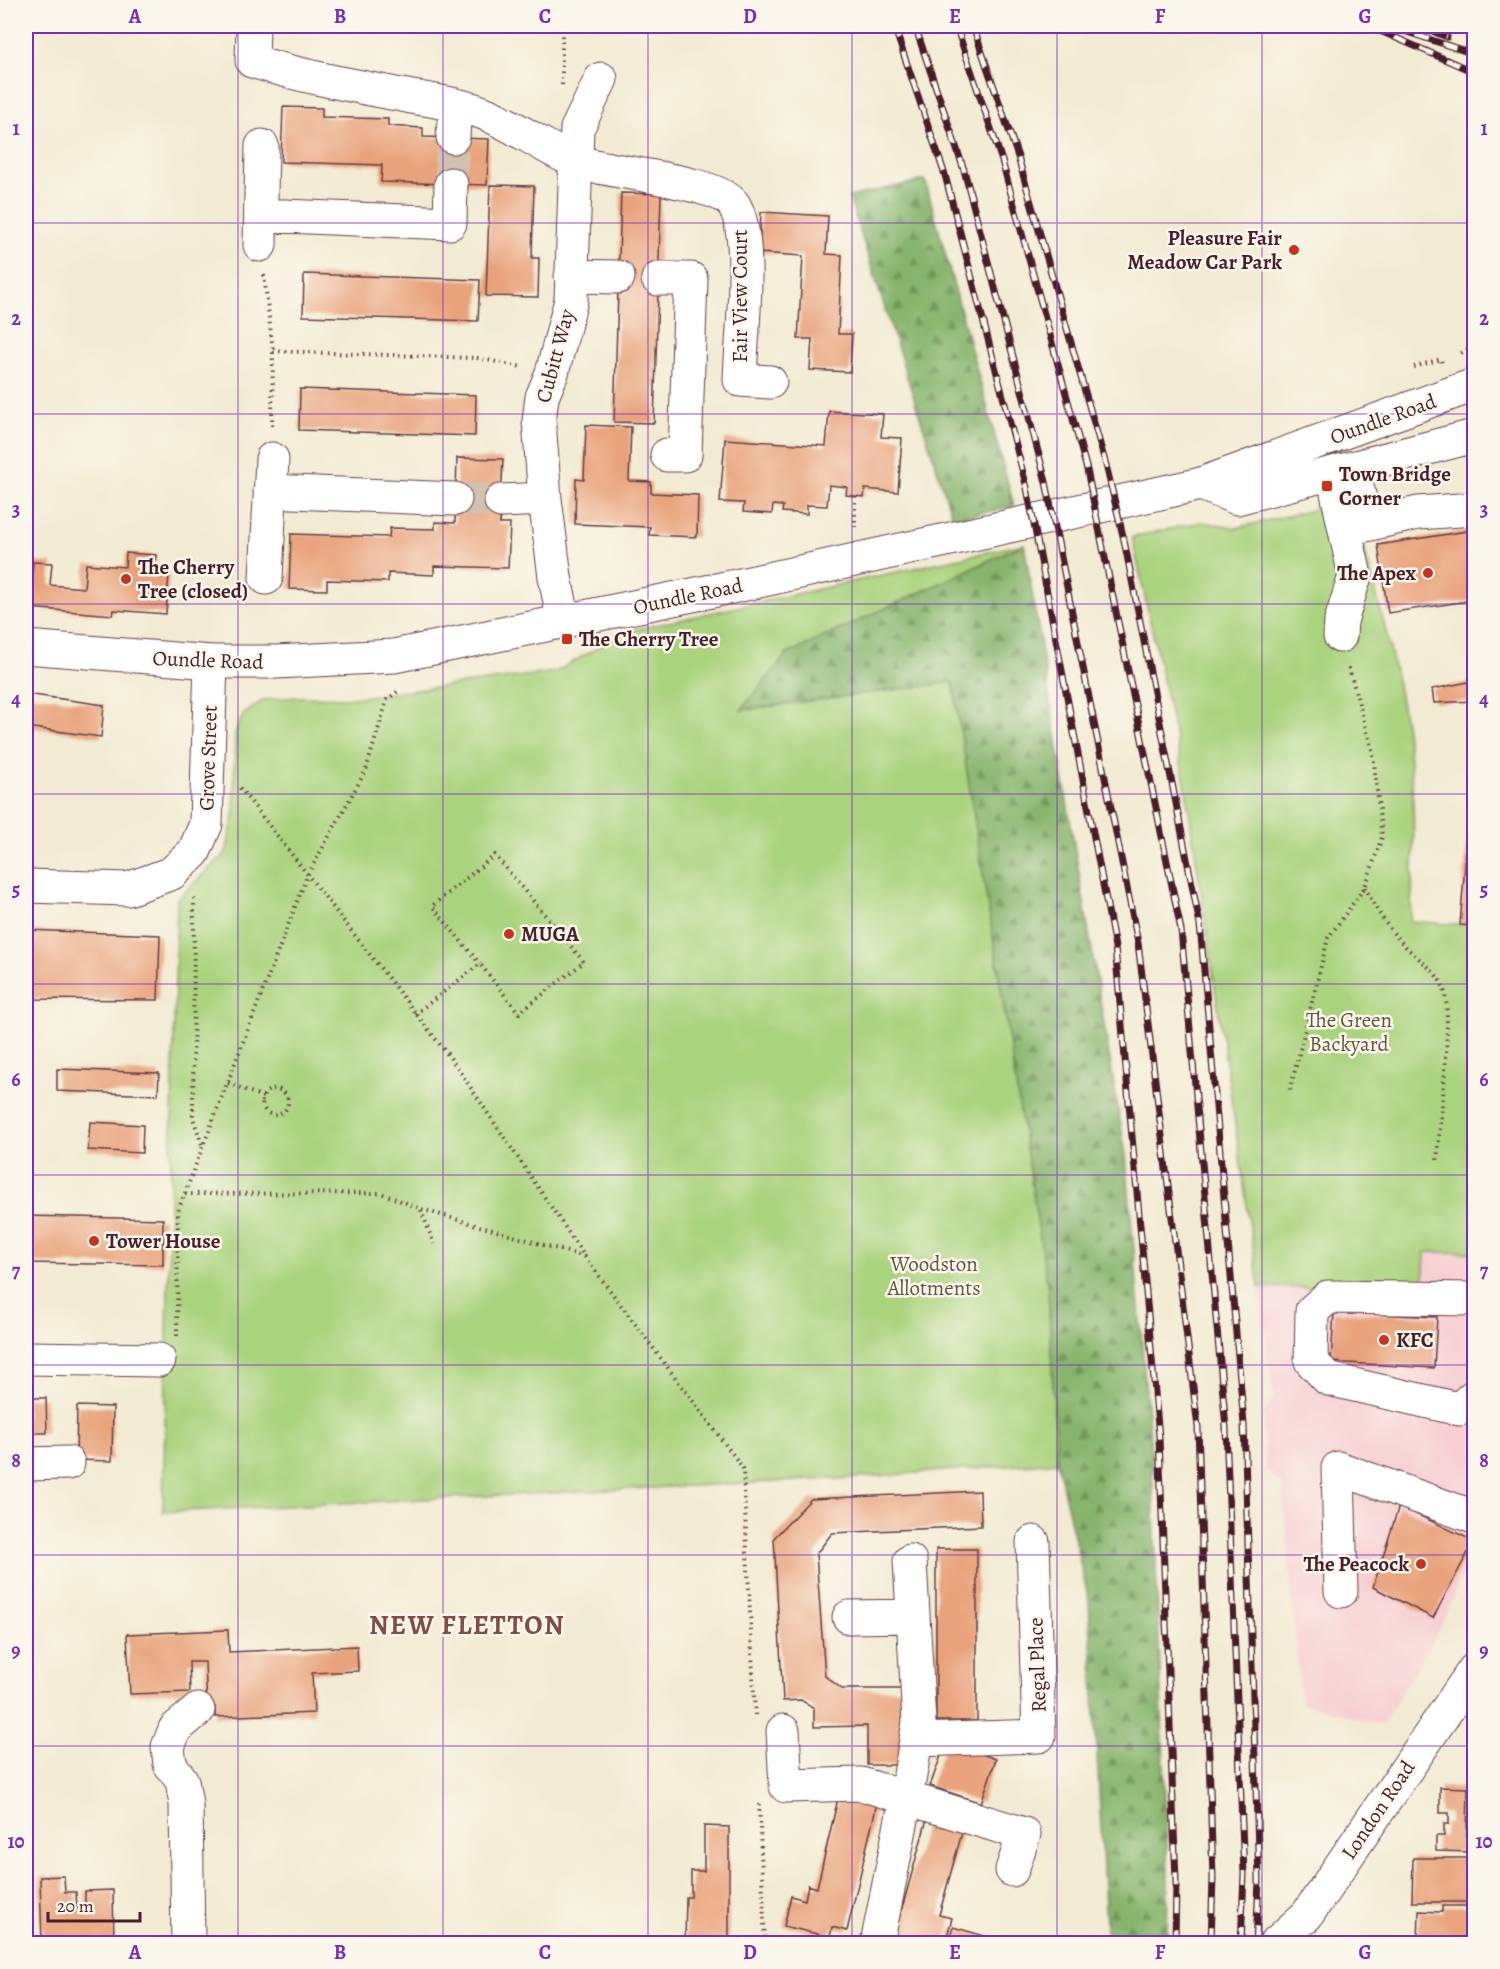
<svg xmlns="http://www.w3.org/2000/svg" width="1500" height="1969" font-family="Alegreya,serif">
<defs>
<pattern id="forest-firs" width="22" height="20" patternUnits="userSpaceOnUse" patternTransform="scale(1.5)"><rect width="22" height="20" fill="#87b56d"/><path d="M5 1l3.5 6h-7zM16 11l3.5 6h-7z" fill="#70935a"/></pattern>
</defs>
<rect width="100%" height="100%" fill="#fbf7ec"/>
<filter id="ink" filterUnits="userSpaceOnUse"><feTurbulence type="fractalNoise" baseFrequency=".0167" numOctaves="2"/><feDisplacementMap in="SourceGraphic" scale="12" xChannelSelector="R" yChannelSelector="G"/><feConvolveMatrix kernelMatrix="1 2 1 2 8 2 1 2 1" color-interpolation-filters="sRGB"/></filter>
<filter id="wash" filterUnits="userSpaceOnUse"><feTurbulence type="fractalNoise" baseFrequency=".008" numOctaves="4" result="noise"/><feDisplacementMap in="SourceGraphic" scale="24" xChannelSelector="R" yChannelSelector="G"/><feGaussianBlur stdDeviation="1.35" result="paint"/><feColorMatrix in="noise" values="0 0 0 0 0 0 0 0 0 0 0 0 0 0 0 0 0 1.4 0 .05"/><feComposite in="paint" operator="in"/></filter>
<g filter="url(#wash)">
<rect width="100%" height="100%" fill="#f2ead2"/>
<path fill="#f7cfd3" d="M1425,1252H1474V1546L1440,1628L1382,1725L1301,1703L1282,1484L1266,1470L1264,1413L1274,1398L1259,1287L1423,1289Z"/>
<path fill="#aad37e" stroke="#7a7954" stroke-width="1.5" d="M1349,490C1371,576 1398,664 1409,752C1416,809 1414,864 1410,921L1474,926V1252H1425L1423,1289L1259,1287L1184,777L1132,537L1202,522L1236,528L1326,507Z
M1024,544L787,654L742,710L953,682L1048,1289L1057,1462L852,1478L163,1512L177,899L226,853L234,815L235,733L243,715L263,700L299,697L354,698L556,672L624,632Z"/>
<path fill="url(#forest-firs)" stroke="#686a4c" stroke-width="1.5" d="M925,180L1014,506L953,519L849,197Z
M1024,544L1126,1156L1152,1462L1168,1875L1167,1943H1107L1089,1601L1057,1462L1048,1289L953,682L741,710L787,654Z"/>
<g id="blocks">
<path fill="#e9a37c" d="M291,26H335V29L291,28Z
M283,107L322,108V117L388,119V126L423,128V137L489,139L487,185L381,182L382,165L281,162Z
M490,185L534,186L532,258H539L538,297L486,296Z
M621,193L661,194L654,423L614,422Z
M761,212L828,216L826,254L842,255L838,334H852L850,372L810,370L812,339H798L803,256L759,253Z
M304,274L480,280L478,321L303,316Z
M300,389L476,395L475,436L299,430Z
M829,411L883,414L881,437L902,438L898,492L865,489L864,497L846,495L847,487L829,485L827,506L807,505V514L782,512L783,506L773,505L772,514L743,512L744,503L720,502L725,439L826,446Z
M586,425L631,427L629,481L651,482V493L698,495L697,537L649,535L650,527L575,524L576,479L584,480Z
M457,458L503,459L500,524H510L508,568L434,566V575L388,573V582L327,580V590L289,589L291,534L389,537L390,528L435,529V522L455,523Z
M1474,530V600L1388,613L1378,545Z
M126,553L156,555L154,572L169,573L166,614L114,610L113,615L30,608L33,562L52,563L50,585L84,588L86,564L125,567Z
M1474,681V701L1434,703L1432,689Z
M26,694L104,705L101,737L26,727Z
M1468,828H1474V926L1460,925Z
M26,930L160,935L158,1000L26,999Z
M57,1069L159,1073L158,1095L57,1091Z
M90,1122L143,1125L142,1153L88,1150Z
M26,1216L163,1219V1265L26,1263Z
M1334,1312L1437,1317L1434,1368L1331,1362Z
M26,1398H46L47,1433H26Z
M77,1406L113,1407L112,1461L76,1460Z
M980,1491L981,1526L832,1533L816,1554L825,1676L842,1689H904L903,1765H867V1726L814,1727V1708L801,1700L783,1701L774,1538L811,1499Z
M1399,1506L1474,1541L1433,1618L1373,1587Z
M936,1549H977V1721H936Z
M228,1630L229,1652L357,1646L358,1671L312,1673L314,1713L215,1717V1707H207L205,1662H189L190,1692L130,1694L127,1634Z
M946,1742L996,1759L981,1803L930,1786Z
M1440,1787L1468,1788L1467,1836H1474V1852L1436,1851V1836H1444V1824H1449V1813H1440Z
M839,1794L877,1803L847,1931L832,1927L830,1937L784,1926L791,1896L805,1900L808,1885L817,1888Z
M929,1812L965,1822L939,1915L952,1918L945,1944H892Z
M704,1826L729,1827V1942H685L686,1897H691V1871H704Z
M1413,1858H1474V1902H1412Z
M64,1876L65,1892H76L77,1908H85V1891L113,1890L114,1944H42L40,1877Z
M26,1905H29L30,1944H26Z
M1442,1906H1474V1944H1418L1419,1911L1442,1912Z
M953,1927L1009,1943V1944H948Z"/>
</g>
</g>
<g filter="url(#ink)">
<use href="#blocks" fill-opacity="0" stroke="#633d44" stroke-width="1.5"/>
<g fill="none" stroke-linecap="round" stroke-linejoin="round">
<path stroke="#d0c1b1" stroke-width="33" stroke-dasharray="33 16" stroke-linecap="butt" d="M451,184L453,137
M455,499L501,501"/>
<g stroke="#633d44" stroke-width="35">
<path id="minor" d="M253,26L252,61C303,77 355,86 407,96C433,101 461,104 486,114C517,127 544,148 575,161C607,173 718,180 734,205C754,237 741,339 740,380L770,382
M453,137L455,105
M261,215L450,223L451,184
M260,245L262,146
M571,276L618,277
M658,279H691L685,455H667
M1353,469L1366,525L1418,513L1474,509
M270,491L455,499
M1337,493L1355,576L1341,621L1340,636
M501,501L545,499
M266,578L272,459
M564,622L555,577L545,499L539,421L542,397L552,373L571,300L577,129L601,79
M26,886L128,889L172,873L194,852L206,824L211,662
M1474,1299L1328,1297L1312,1311L1311,1361L1328,1379L1459,1409L1474,1396
M26,1358L159,1360
M26,1464L68,1463
M1341,1591L1338,1468L1474,1517
M849,1617L913,1616
M783,1731L786,1786L861,1784L1024,1834L1012,1870
M916,1740L1039,1736L1033,1542
M188,1944L186,1804L182,1781L170,1764L168,1747L175,1729L198,1710
M877,1944L906,1799L919,1722L910,1561"/>
</g>
<g stroke="#633d44" stroke-width="35">
<path id="major" d="M1201,484L1237,498L1474,436
M26,647L211,662H276L394,656L736,586L1201,484L1474,385
M1275,1944L1307,1915L1474,1670"/>
</g>
<path stroke="#633d44" stroke-width="4" stroke-dasharray="1.5 4.5" stroke-linecap="butt" d="M562,85V26
M264,275L273,351L272,428
M273,351L477,358L522,367
M1461,353L1474,346
M1414,367L1441,359L1442,365
M855,496V527
M240,788L452,1060L585,1257L743,1468L755,1715
M1365,887C1376,910 1388,929 1406,947C1418,959 1437,971 1443,987C1454,1012 1439,1129 1437,1162
M194,898L193,1118L203,1147
M415,1014L480,964L519,1013L584,962L495,855L432,906L480,964
M228,1083L263,1097
M262 1102a13 13 0 1 1 26 0a13 13 0 1 1-26 0Z
M1290,1090L1328,938L1365,887L1382,837L1373,753L1348,665
M185,1194L381,1193L421,1209L585,1257
M421,1210L434,1244
M177,1336L178,1211L307,876L366,770L387,700L398,691
M759,1804L765,1944"/>
<use href="#minor" stroke="#fff" stroke-width="33"/>
<use href="#major" stroke="#fff" stroke-width="33"/>
<g stroke="#4a1f2b" stroke-width="7">
<path id="rail" d="M894,26L945,175L1027,488L1115,947L1159,1437L1176,1881L1175,1944
M915,26L964,170L1046,482L1138,943L1198,1427L1213,1877L1211,1944
M956,26L1002,161L1087,470L1181,930L1226,1428L1244,1874L1241,1944
M973,26L1018,157L1106,465L1124,540L1200,925L1244,1424L1259,1880L1256,1944
M1369,26L1474,72
M1389,26L1474,54
M1420,26L1447,37"/>
</g>
<use href="#rail" stroke="#fbf7ec" stroke-width="4.5" stroke-dasharray="14" stroke-linecap="butt"/>
</g>
</g>
<path fill="none" stroke="#7b2cbf" stroke-width="1.5" stroke-opacity="0.55" d="M238,26V1944M443,26V1944M648,26V1944M852,26V1944M1057,26V1944M1262,26V1944M26,223H1474M26,414H1474M26,604H1474M26,794H1474M26,984H1474M26,1175H1474M26,1365H1474M26,1555H1474M26,1746H1474"/>
<g fill="#c8321e" stroke="#fbf7ec" stroke-width="2">
<circle cx="1294" cy="250" r="6"/>
<rect x="1321" y="480" width="12" height="12" rx="3"/>
<circle cx="1428" cy="573" r="6"/>
<circle cx="126" cy="579" r="6"/>
<rect x="561" y="633" width="12" height="12" rx="3"/>
<circle cx="509" cy="934" r="6"/>
<circle cx="94" cy="1241" r="6"/>
<circle cx="1384" cy="1340" r="6"/>
<circle cx="1421" cy="1564" r="6"/>
</g>
<g text-anchor="middle" dominant-baseline="central" stroke-width="5" stroke-linejoin="round" paint-order="stroke">
<g font-size="21" font-weight="bold" fill="#4a1f2b" stroke="#fbf7ec" text-anchor="start">
<text x="1282" y="238" text-anchor="end">Pleasure Fair<tspan x="1282" dy="24">Meadow Car Park</tspan></text>
<text x="1339" y="474">Town Bridge<tspan x="1339" dy="24">Corner</tspan></text>
<text x="138" y="567">The Cherry<tspan x="138" dy="24">Tree (closed)</tspan></text>
<text x="1416" y="573" text-anchor="end">The Apex</text>
<text x="579" y="639">The Cherry Tree</text>
<text x="521" y="934">MUGA</text>
<text x="106" y="1241">Tower House</text>
<text x="1396" y="1340">KFC</text>
<text x="1409" y="1564" text-anchor="end">The Peacock</text>
</g>
<g font-size="21" fill="#4a1f2b" stroke="#fbf7ec">
<text transform="translate(740 296) rotate(-90)">Fair View Court</text>
<text transform="translate(555 356) rotate(-75)">Cubitt Way</text>
<text transform="translate(1383 419) rotate(-20)">Oundle Road</text>
<text transform="translate(688 596) rotate(-12)">Oundle Road</text>
<text transform="translate(208 660) rotate(2)">Oundle Road</text>
<text transform="translate(208 758) rotate(-88)">Grove Street</text>
<text transform="translate(1037 1665) rotate(-92)">Regal Place</text>
<text transform="translate(1378 1810) rotate(-56)">London Road</text>
</g>
<g font-size="21" fill="#675544" stroke="#fbf7ec">
<text x="1349" y="1020">The Green<tspan x="1349" dy="24">Backyard</tspan></text>
<text x="934" y="1264">Woodston<tspan x="934" dy="24">Allotments</tspan></text>
</g>
<g font-size="27" font-weight="bold" letter-spacing="1.5" fill="#824d47" stroke="#fbf7ec">
<text x="467" y="1625">NEW FLETTON</text>
</g>
</g>
<rect width="1500" height="1969" fill="none" stroke="#fbf7ec" stroke-width="66"/>
<path d="M48 1912v9h92v-9" fill="none" stroke="#4a1f2b" stroke-width="3"/>
<text x="57" y="1912" font-size="18" fill="#4a1f2b" stroke="#fbf7ec" stroke-width="4.5" paint-order="stroke">20 m</text>
<rect x="33" y="33" width="1434" height="1903" fill="none" stroke="#7b2cbf" stroke-width="2"/>
<g font-size="20" text-anchor="middle" font-weight="bold" fill="#7b2cbf">
<text x="135" y="23">A</text>
<text x="340" y="23">B</text>
<text x="545" y="23">C</text>
<text x="750" y="23">D</text>
<text x="955" y="23">E</text>
<text x="1160" y="23">F</text>
<text x="1365" y="23">G</text>
<text x="16" y="135">1</text>
<text x="1484" y="135">1</text>
<text x="16" y="325">2</text>
<text x="1484" y="325">2</text>
<text x="16" y="516">3</text>
<text x="1484" y="516">3</text>
<text x="16" y="706">4</text>
<text x="1484" y="706">4</text>
<text x="16" y="896">5</text>
<text x="1484" y="896">5</text>
<text x="16" y="1086">6</text>
<text x="1484" y="1086">6</text>
<text x="16" y="1277">7</text>
<text x="1484" y="1277">7</text>
<text x="16" y="1467">8</text>
<text x="1484" y="1467">8</text>
<text x="16" y="1657">9</text>
<text x="1484" y="1657">9</text>
<text x="16" y="1848">10</text>
<text x="1484" y="1848">10</text>
<text x="135" y="1959">A</text>
<text x="340" y="1959">B</text>
<text x="545" y="1959">C</text>
<text x="750" y="1959">D</text>
<text x="955" y="1959">E</text>
<text x="1160" y="1959">F</text>
<text x="1365" y="1959">G</text>
</g>
</svg>
